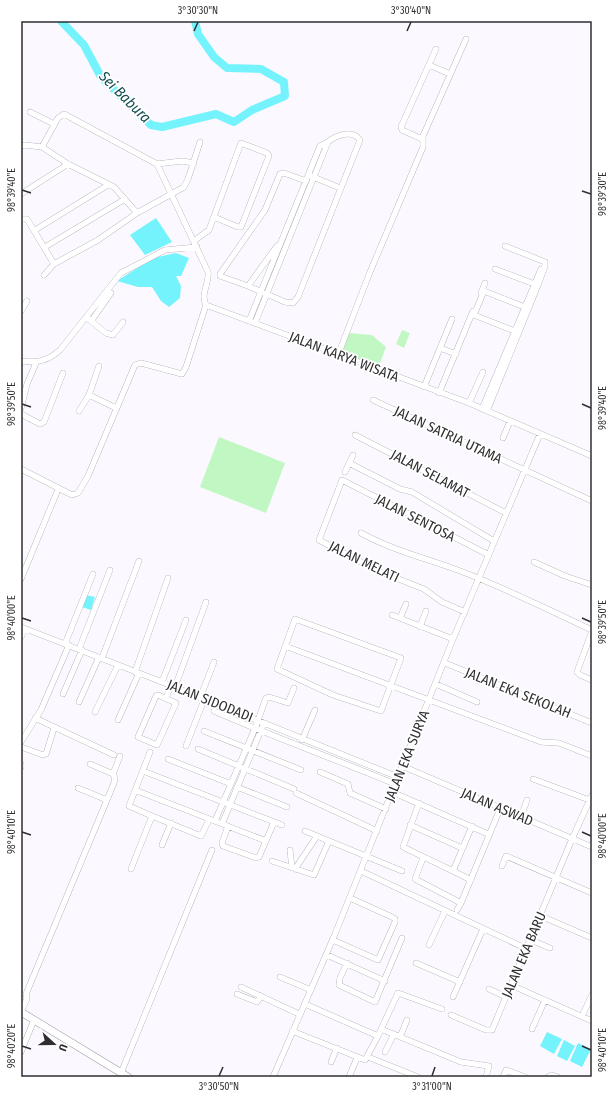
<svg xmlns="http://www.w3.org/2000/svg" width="613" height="1098" font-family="'Fira Sans Condensed',sans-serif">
<rect width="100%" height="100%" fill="#fcf8ff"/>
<path fill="#c1f7c3" d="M402,330L410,333L404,348L396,344Z
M349,333L372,335L386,347L378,368L341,354Z
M219,437L285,463L266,513L200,487Z"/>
<path fill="#74f3fc" d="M156,218L172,242L145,255L130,235Z
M176,253L189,258L181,276H176L181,286L180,298L169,307L161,301L152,287H138L117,281L153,258Z
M86,595L95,597L91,610L82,607Z
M547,1032L562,1039L554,1054L540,1046Z
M564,1040L575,1046L567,1061L557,1056Z
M578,1043L591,1049L582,1067L570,1061Z"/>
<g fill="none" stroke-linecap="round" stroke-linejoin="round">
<path stroke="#74f3fc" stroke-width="8" d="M61,21L84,45L101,77L151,125L162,127L216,114L234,122L252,110L285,96L284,82L261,69L227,68L214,57L198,34L195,21"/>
<g stroke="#9e99a1" stroke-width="6">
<path id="minor" d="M429,65L450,74
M30,112L54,124
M422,139L402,130L401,127L436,49
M21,146L25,145L42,147L68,164L114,187L137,213
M42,147L58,118L64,114L157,164L208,272C210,283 200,293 206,305L469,403L592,456
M157,164L182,161L194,163
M311,176L340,188
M21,194L68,164
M21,219H27L54,264
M35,230L108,185
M195,240L209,230L241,143L267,153L269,156L241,227H238L214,217
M277,246L248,286L285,302L293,303L298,297L360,140C353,129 336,135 328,142
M505,246L545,262
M45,247L125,199
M495,269L537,285
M44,275L54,264L98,240L137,213L184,187L188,179L200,142
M248,286L220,276V274L265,210L280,174L284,173L306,181
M481,293L485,283
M21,311L27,301
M86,317L106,333L113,335L123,322
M92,320L111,293
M249,321L320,146L328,142L255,323
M517,332L474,315L484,291L527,308
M440,348L456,354
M338,355L370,272L423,147V136L466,39
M21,361C37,363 48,361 60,350L121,273L165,250L197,247
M424,387L452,319
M439,393L473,311
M89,395L116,408
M373,400L592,501
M469,403L483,372
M21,408L27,384L36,363
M482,409L541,269
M79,411L89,395L99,366
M487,411L538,285L545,266V262
M21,414L40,424L44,422L63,373
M355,435L506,513
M503,438L510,421
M349,463L400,489L412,492L494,541
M21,469L72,495L78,493L88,476L135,365L141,363L182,374L186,367L206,305
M345,472L353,455
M361,533C390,549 421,557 452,568C500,585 546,609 592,630
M534,562L565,576L592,585
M21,579L57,492
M465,612L442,602L424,589L378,571L319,540L342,480L489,555
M392,615L453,639
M400,618L406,604
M295,619L401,658L381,711L333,695L277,669Z
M21,627L162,682L398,777
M420,627L426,611
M592,631L577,672L580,675L592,680
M21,637L25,629
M65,644L93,574
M285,646L541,742L559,743L592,756
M79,649L110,570
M102,658L139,561
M445,663L592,723
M135,672L168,578
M162,682L186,620
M436,684L477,702
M175,687L206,602
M63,694L82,650
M158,695L176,703L157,745L138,737L156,696Z
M166,698L171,685
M200,698L214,662
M79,702L99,657
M214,711C273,737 335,759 395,784
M95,712L118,665
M35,718L114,755
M118,720L139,673
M204,731L301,770
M302,740L315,710
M21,742L41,710L69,645
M186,746L204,700
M21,747L43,755L46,754L54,728
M198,749L294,789
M168,759L231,784
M21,764V767
M90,764L113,774
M402,766L592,847
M143,771L282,825
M320,772L348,784L350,793L386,809
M533,779L592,801
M237,787L287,807
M78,788L107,800
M135,790L266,841
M392,792L488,834
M296,793L377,831
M419,803L403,847L453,871L472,826
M152,816L201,836L209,820
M521,817L527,800
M215,821L256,726L266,698L269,697L288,703L294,688
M222,824L264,723
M410,825L462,848
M228,826L222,843L223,846L256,858L259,857L274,822
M305,831L402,871
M162,845L171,823
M290,850L292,868
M423,858L415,879L461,903L500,809
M272,861L314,875L329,841
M502,866L506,856L592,893
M131,869L152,816L129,806L150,752
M295,869L317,836
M361,871L527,949
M453,871L471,880
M457,910L461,903
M541,916L592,938
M333,940L378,960L395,922V919L392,917L350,898
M531,940L550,948
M429,945L445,911
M327,955L385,981
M347,963L340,978L339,985L375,1002L402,938
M416,963L460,982
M280,977L311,990
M511,985L592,1021
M241,987L299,1014
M489,989L506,997
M237,994L257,1002L261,996
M453,997L483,929
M305,1004L378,1036
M21,1011L27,999L26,994L114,783L115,778L113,774L120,756
M451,1015L486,1030H492L572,839L592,795
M582,1016L592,995
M381,1029L461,1062L489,1066L486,1077
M532,1029L545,1000
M292,1031L365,1060L378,1036L398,993L442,1009
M400,1037L407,1020
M21,1052L34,1020
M385,1052L394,1034
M368,1057L418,1077
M331,1062L337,1048
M121,1073L212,850
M273,1077L335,934L453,639L540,434
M349,1077L357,1058
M503,1077L506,1070L525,1077
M548,1077L552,1075L558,1077"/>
</g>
<g stroke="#9e99a1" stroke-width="8">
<path id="major" d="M21,1012L128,1077"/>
</g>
<use href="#minor" stroke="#fff" stroke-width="5.5"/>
<use href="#major" stroke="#fff" stroke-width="7"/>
</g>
<path fill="none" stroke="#302e31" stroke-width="1.5" d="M194,31L198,22M407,31L411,22M22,190L31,193M582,191L591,194M22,404L31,407M582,404L591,408M22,618L31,621M582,618L591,622M22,832L31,835M582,832L591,836M22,1046L31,1049M582,1046L591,1050M219,1076L223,1067M432,1076L435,1067"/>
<g text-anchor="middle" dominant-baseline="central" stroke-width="3.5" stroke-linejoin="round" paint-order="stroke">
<g font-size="14" fill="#302e31" stroke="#fff">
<text transform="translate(344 357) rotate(21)">JALAN KARYA WISATA</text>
<text transform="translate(448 435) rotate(25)">JALAN SATRIA UTAMA</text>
<text transform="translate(430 474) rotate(28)">JALAN SELAMAT</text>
<text transform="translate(415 518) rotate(27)">JALAN SENTOSA</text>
<text transform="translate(364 562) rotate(26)">JALAN MELATI</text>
<text transform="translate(518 693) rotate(22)">JALAN EKA SEKOLAH</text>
<text transform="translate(210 701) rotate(22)">JALAN SIDODADI</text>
<text transform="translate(407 756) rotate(-68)">JALAN EKA SURYA</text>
<text transform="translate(497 807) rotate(23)">JALAN ASWAD</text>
<text transform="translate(524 955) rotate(-67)">JALAN EKA BARU</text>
</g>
<g font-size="15" font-style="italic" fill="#144d51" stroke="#fff">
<text transform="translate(125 97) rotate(45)">Sei Babura</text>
</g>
</g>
<rect width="613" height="1098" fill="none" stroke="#ffffff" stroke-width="44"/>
<g transform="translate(54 1044) rotate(111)" stroke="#ffffff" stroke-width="3" paint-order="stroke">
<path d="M0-3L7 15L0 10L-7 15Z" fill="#302e31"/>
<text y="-6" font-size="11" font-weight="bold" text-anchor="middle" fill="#302e31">U</text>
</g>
<rect x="22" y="22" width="569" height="1054" fill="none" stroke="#302e31" stroke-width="1.5"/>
<g font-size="10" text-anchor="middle" fill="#302e31">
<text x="198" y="14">3°30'30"N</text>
<text x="411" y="14">3°30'40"N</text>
<text transform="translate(11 190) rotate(-90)" y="4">98°39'40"E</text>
<text transform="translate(602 194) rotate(-90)" y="4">98°39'30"E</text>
<text transform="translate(11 404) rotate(-90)" y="4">98°39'50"E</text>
<text transform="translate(602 408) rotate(-90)" y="4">98°39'40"E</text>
<text transform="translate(11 618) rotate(-90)" y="4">98°40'00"E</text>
<text transform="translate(602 622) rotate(-90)" y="4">98°39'50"E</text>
<text transform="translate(11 832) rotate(-90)" y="4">98°40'10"E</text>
<text transform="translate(602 836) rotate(-90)" y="4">98°40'00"E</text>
<text transform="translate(11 1046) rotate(-90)" y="4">98°40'20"E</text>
<text transform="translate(602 1050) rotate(-90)" y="4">98°40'10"E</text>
<text x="219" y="1090">3°30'50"N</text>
<text x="432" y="1090">3°31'00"N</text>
</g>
</svg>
